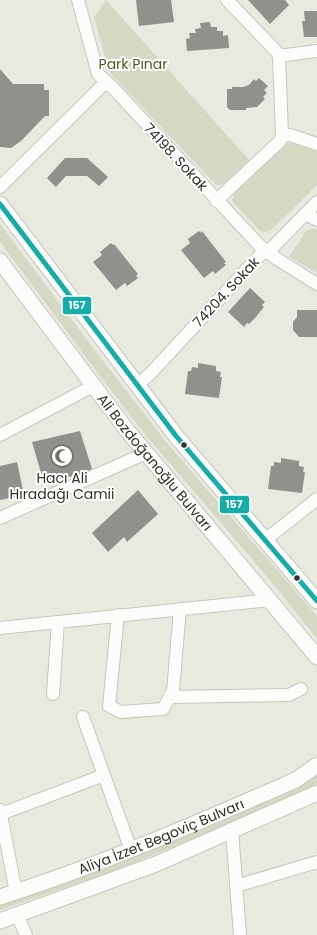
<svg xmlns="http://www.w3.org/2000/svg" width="317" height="935" font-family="Poppins,sans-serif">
<rect width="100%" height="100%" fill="#e8eae0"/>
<path fill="#d5d9c3" d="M106,0L250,161L222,185H216L109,72L94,17Z
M288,143H292L317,151V185L271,230L265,232L260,231L232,201L234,192Z
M0,224L93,348L167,443L317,616V639L270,580L148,438L102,379L0,242Z
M311,229H317V273L289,257L306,231Z
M317,775V784L255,813L114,871L0,910V905L112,866L253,807L303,783Z"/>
<path fill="#92908d" d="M136,0H171L174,22L139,26Z
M248,0H285L289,5L270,24Z
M304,11H317V37H304L302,21H305Z
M210,22L211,27H217V31H223V36L228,35L229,48L187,51L186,39L190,38L189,33H196L195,29L201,28L200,23Z
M0,69L13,84H44V90H49V116H45L21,141L11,148L0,147Z
M259,78L268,86L264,90L267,93L263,97L265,99L257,107L246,108V110H230L227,107V89H232V87H243L249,85L254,79L256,81Z
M65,158H87L108,177L99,186L87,176H66L56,187L47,178Z
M199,231L201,233L202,231L226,262L224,263L226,265L215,274L213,271L204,278L181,250L190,243L188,239Z
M111,243L113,245L114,244L138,274L136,276L138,278L127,286L125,283L116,290L93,262L102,255L100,252Z
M250,288L265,302L262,305L264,307L255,318L249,324L247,323L244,327L228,312Z
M297,310H317V337H299L293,330V322L297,317Z
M198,363L216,366V371L221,372L220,377H222L219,398L185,394L188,371H191L192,367L198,368Z
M80,431L92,469L81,474L44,483L32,442Z
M281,458L299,461V466L304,467L303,472H305L302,493L268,489L271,466H274V462L281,463Z
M17,462L24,495L0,500V466Z
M138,490L158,514L127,542L124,537L108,552L92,533Z"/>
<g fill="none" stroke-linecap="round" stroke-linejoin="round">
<g stroke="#c5c6be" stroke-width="14">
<path id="minor" d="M78,0L98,74L114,89L259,245L277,259L317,284
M279,56L317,51
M282,135H290L317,144
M0,187L106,82
M216,201L280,141L282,135L279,56L276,51L227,0
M305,214L317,220
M137,385L150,374L260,255L272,248L317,202
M0,435L93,386
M0,518L146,453
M265,540L317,499
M118,615L109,706L121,712L163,709L173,691L180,609
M0,628L271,600
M53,694L58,622
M169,697L289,695L301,689
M83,717L131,850
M0,810L16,892
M1,814L104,775
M232,830L240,935
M236,886L317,862
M17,915L26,935"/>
</g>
<g stroke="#c5c6be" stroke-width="17">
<g id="major">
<path d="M0,204L176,436L317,601"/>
<path id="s1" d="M0,261L126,429L317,657"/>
<path id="s2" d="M0,897C101,865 199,822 296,780L317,765"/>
<path d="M0,921L156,864L317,793"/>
</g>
</g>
<use href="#minor" stroke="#fcfcfa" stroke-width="12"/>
<use href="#major" stroke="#fcfcfa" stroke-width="15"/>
<g stroke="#fff" stroke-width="8">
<path id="bus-1" d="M0,204L176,436L317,601"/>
</g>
<use href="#bus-1" stroke="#14adaa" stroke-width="5"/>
</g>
<defs>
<g id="mosque-ring" transform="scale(1.15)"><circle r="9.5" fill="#fff" stroke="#71726a" stroke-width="1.5"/><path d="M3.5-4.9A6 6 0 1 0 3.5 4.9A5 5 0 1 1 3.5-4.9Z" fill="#71726a"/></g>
</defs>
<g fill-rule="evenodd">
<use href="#mosque-ring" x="62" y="456"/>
</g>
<g fill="#31322a" stroke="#fff" stroke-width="1.5">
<circle cx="184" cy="445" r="3.5"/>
<circle cx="297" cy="578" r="3.5"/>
</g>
<g text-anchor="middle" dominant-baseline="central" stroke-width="4" stroke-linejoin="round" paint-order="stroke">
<g font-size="14" fill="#515822" stroke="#fff">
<text x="133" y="64">Park Pınar</text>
</g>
<g font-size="14" fill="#31322a" stroke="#fff">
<text transform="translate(176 157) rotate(47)">74198. Sokak</text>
<text transform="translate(226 292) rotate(-47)">74204. Sokak</text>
<text stroke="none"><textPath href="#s1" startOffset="254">Ali Bozdoğanoğlu Bulvarı</textPath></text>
<text stroke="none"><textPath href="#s2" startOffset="172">Aliya İzzet Begoviç Bulvarı</textPath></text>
</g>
<g font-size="14" fill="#31322a" stroke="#fff">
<text x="62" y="478">Hacı Ali<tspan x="62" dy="16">Hıradağı Camii</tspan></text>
</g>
</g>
<g stroke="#fff" stroke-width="1.5">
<rect x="62" y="296" width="30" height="19" rx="4" fill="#14adaa"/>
<rect x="219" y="495" width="31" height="19" rx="4" fill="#14adaa"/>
</g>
<g font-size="11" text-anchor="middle" font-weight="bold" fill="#fff">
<text x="77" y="309">157</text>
<text x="234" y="508">157</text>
</g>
</svg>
